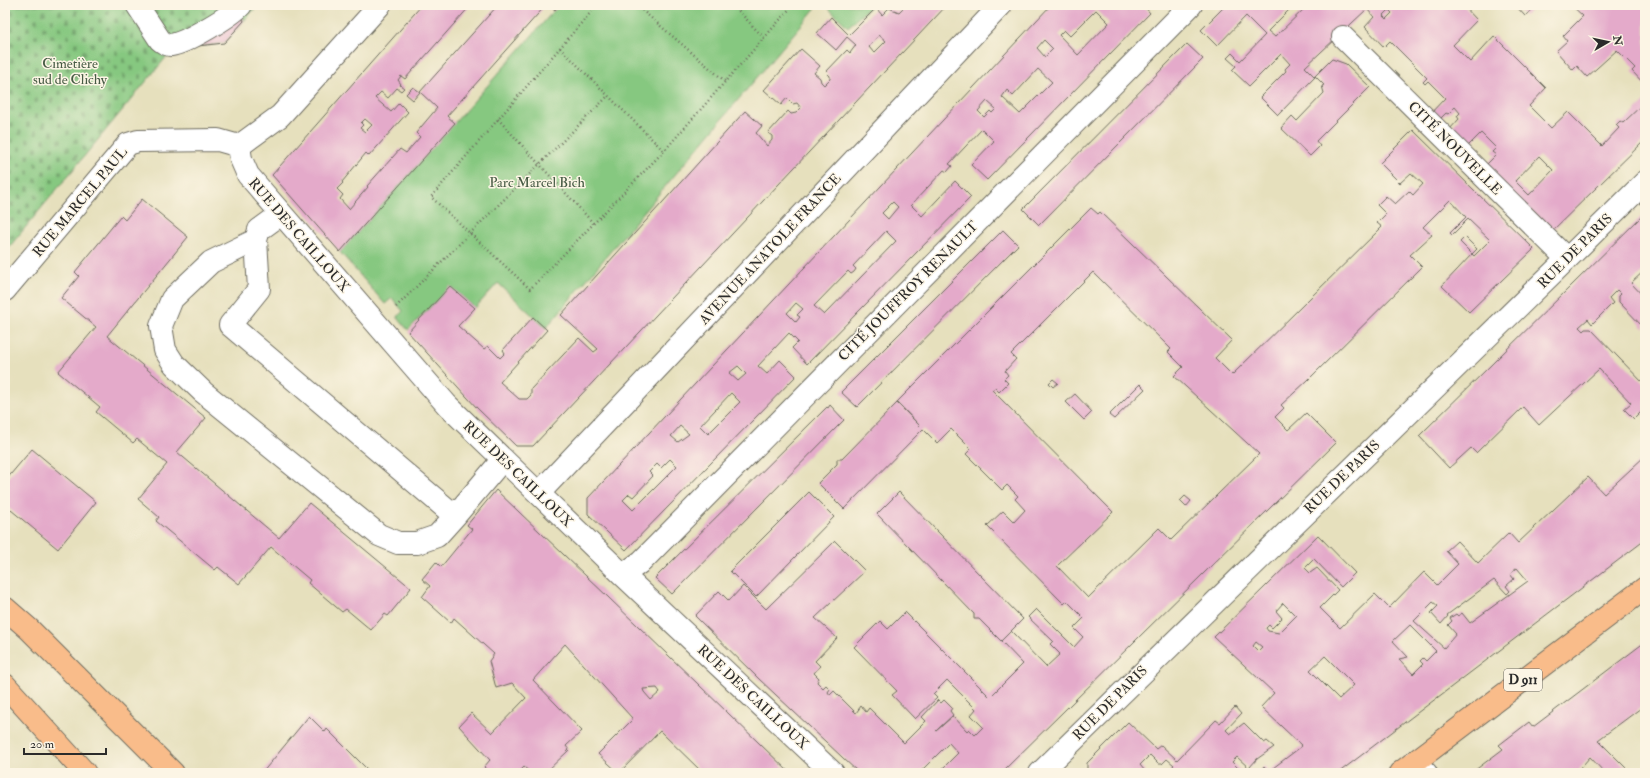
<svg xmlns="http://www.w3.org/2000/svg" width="1650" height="778" font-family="'IM FELL Double Pica',serif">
<defs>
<pattern id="cemetery-stones" width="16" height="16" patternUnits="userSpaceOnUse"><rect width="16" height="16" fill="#86c880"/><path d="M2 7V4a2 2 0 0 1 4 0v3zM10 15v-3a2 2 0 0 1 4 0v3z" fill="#6ea369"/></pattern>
</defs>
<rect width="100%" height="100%" fill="#fcf5e5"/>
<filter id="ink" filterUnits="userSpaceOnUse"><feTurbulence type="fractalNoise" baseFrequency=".025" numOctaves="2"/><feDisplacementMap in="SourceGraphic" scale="8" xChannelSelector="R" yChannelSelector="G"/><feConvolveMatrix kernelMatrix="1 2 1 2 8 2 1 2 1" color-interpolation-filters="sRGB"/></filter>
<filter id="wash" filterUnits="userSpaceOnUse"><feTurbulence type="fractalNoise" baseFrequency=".012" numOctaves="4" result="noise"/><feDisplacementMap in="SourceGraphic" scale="16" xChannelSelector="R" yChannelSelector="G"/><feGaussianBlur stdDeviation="0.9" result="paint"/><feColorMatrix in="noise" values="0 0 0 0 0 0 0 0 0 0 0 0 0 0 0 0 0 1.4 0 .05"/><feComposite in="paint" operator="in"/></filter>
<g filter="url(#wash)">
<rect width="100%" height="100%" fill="#e6e0bd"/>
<path fill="#86c880" stroke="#587a56" d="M559,5H818L546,328L498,283L475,308L450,287L408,330L397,317L403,311L392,298L385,304L340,252Z
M825,5H872L848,27Z"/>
<path fill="url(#cemetery-stones)" stroke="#587a56" d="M5,5H258L224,43L189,47L168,55L5,252Z"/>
<g id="blocks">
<path fill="#e4aaca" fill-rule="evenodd" d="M422,5H471L405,79L401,76L398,80L401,84L400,85L404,88L401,91L397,88L388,98L381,92L375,98L391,112L399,103L408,112L369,156L366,153L342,182L343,183L337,189L343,195L340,199L349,209L368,187L367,186L400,149L406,153L420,137L416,133L437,108L420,92L498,5H546L447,116L455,123L340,252L272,175ZM365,119L372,125L365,132L360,128L363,125L361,123Z
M549,5H559L555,10Z
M906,5H947L533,446H516L477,408L408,332L450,286L475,308L458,326L484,349L488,346L500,358L505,353L503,350L533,317L547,330L500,382L519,399H527L531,395V389L579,338L594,352L598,349L561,315L745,111L762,126L756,133L767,146L772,140V136L768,133L788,111L791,114L796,113L801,108L797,103L793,104L787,98L781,105L764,90L801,49L820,66L814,73L820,78L821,82L824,85L830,79V76L826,72L847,50L850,53L856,45L847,37L836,50L817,33L831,17L849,35L876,8L882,15L889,8L899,12ZM879,35L886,41L874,53L869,47Z
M1051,5H1143L1150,13L987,180L971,165L994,141L982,129L949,164L952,166L947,172L944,170L911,205L922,216L955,181L971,197L807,364L792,348L798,342L789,333L758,366L767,374L780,360L796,376L626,550L588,514V498ZM1096,10L1109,23L1078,55L1059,35L1064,30L1070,36ZM1044,40L1053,49L1045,57L1037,48ZM1038,69L1052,82L1020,114L1002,97L1007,90L1013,96ZM987,101L996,109L992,113L990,111L984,117L978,111ZM893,202L898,207L888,219L882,213ZM886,231L896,241L824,315L814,306L848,271L851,274L854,272L856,269L853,266ZM796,303L803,309L797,315L800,317L796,322L787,313ZM738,366L746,374L738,381L729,373ZM731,393L740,402L708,434L700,426ZM680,426L689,434L678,442L671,436ZM670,459L677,466L633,510L623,500L629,494L633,497L653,476L649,472L657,464L661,468Z
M1226,5H1294L1268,31L1275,37L1308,5H1463L1477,20L1453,45L1470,62L1494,36L1546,88L1529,106L1551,128L1568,112L1602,146L1619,128L1616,125L1620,121L1623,123L1645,102V140L1549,234L1482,169L1496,155L1492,152L1496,148L1481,133L1467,147L1449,130L1459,119L1457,116L1460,113L1455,107L1448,114L1446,113L1435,124L1428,116L1445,98L1428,81L1425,84L1423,82L1427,78L1390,41L1384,47L1365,27L1374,17L1367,9L1305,67L1315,77L1278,115L1260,97L1286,71L1285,69L1290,64L1281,54L1249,86L1232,70L1236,66L1227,58L1232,53L1240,61L1265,35L1246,16L1217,46L1201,30ZM1389,10L1392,13L1386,19L1383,16ZM1539,156L1553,170L1529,195L1515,181Z
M1515,5H1537L1525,16Z
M1571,5H1645V85L1632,71L1635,68L1617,50L1587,77L1577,66L1573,70L1556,51L1567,41L1563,36L1583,16Z
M241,15L244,21L224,43L189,47Z
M1187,44L1203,59L1039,225L1023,209Z
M1332,59L1346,64L1370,87L1316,141L1320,146L1310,156L1281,128L1292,116L1297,121L1324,93L1322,86L1324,85L1315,76Z
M413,87L420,92L413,100L406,94Z
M1413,130L1534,249L1469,312L1442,286L1472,254L1474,256L1490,240L1468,219L1452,235L1450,233L1466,217L1450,200L1423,227L1432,235L1410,255L1422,267L1308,380L1281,405L1284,408L1275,417L1288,430L1306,413L1336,443L1001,773H943L941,770L958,753L949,743L919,773H859L759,679L695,616L719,591L729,601L743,586L766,609L835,541L865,571L815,618L837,638L815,661L820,666L814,673L819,678L817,682L823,688L826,685L830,689L828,692L830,695L834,691L856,713L861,706L866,712L869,708L904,743L926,721L922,717L938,700L941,703L944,700L952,708L950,711L953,715L936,731L953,716L967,731L969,729L975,735L983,727L971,715L976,709L947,680L933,694L937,698L915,719L892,695L897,691L854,647L880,621L888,629L905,612L990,697L1023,664L1001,641L1011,631L1046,667L1060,654L1050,644L1053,641L1028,617L1036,609L1074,647L1083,637L1074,628L1084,618L1067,601L1064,604L987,526L1003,511L1014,522L1025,510L1015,499L1018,496L1007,485L1002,490L966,454L971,449L951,429L937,443L923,429L844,509L818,483L837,464V459H842L897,403L920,426L897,402L1091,208L1098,214L1100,212L1232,340L1215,358L1232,375L1382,227L1377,223L1386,214L1377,205L1386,196L1395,204L1409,191L1413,195L1423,184L1411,173L1400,183L1380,163ZM1093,272L1171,349L1168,352L1183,367L1174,376L1259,454L1171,540L1159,528L1088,598L1057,566L1113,512L992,390L995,388L999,392L1008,383L1004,379L1008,375L1005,371L1016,359L1011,354Z
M142,199L188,237L107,336L206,418L177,452L279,538L309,503L411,588L388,616L385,614L371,630L346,609L342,612L308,583L310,580L271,547L239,584L218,567L215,570L156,521L159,517L138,499L167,464L137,439L133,443L96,412L100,407L58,372L96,327L61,298L79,276L75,272L121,216L125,220Z
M1645,213V270L1631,283L1645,298V329L1619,302V296L1621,294L1617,290L1609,298L1613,303L1592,324L1588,319L1579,327L1583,331L1585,329H1591L1645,385V417L1641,412L1634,419L1624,409L1631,403L1599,369L1539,425L1523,407L1476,453L1471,448L1449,468L1419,436Z
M1003,230L1018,245L857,407L841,392Z
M1465,237L1477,249L1472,254L1460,242Z
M1053,379L1058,383L1053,387L1049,383Z
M1140,384L1145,389L1114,419L1109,415Z
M1075,394L1092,412L1084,420L1066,402Z
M830,405L844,420L672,594L655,578L827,407L828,408Z
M32,449L96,502L58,549L5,505V481Z
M1645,456V540L1338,773H1258L1264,766L1269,771L1302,746L1261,707L1274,693L1214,637L1318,535L1355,573L1341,587L1314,559L1305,568L1310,573L1317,568L1338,590L1320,608L1340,628L1375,594L1389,608L1424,572L1437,585L1458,564L1446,551L1457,541L1478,563L1509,533L1518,543L1588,477L1604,494ZM1517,568L1528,581L1470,623L1462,613L1458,616L1456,614L1450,618L1452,621L1448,625L1456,634L1444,648L1414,621L1433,602L1438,606L1431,613L1441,624L1448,616L1447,615L1494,580L1507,594L1510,591L1506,586L1514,579L1510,574ZM1283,603L1296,616L1279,633L1268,631L1266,628L1269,625L1272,628L1282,618L1276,611ZM1410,625L1436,651L1426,661L1423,658L1420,661L1423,664L1413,674L1399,659L1408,657L1393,641ZM1256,642L1262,647L1258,651L1253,646ZM1325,656L1354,685L1339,699L1310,670Z
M496,490L608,597L790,773H714L709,769L703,773L660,731L619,773L598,754L632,720V718L565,644L533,680L582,731L566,746L569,750L545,773H531L524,767L518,773H490L484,767L490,760L459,726L471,713L492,733L526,698L512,683L496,688L489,661L494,654L454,618L451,623L422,597L430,586L422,579L436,562L441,567L472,529L467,525ZM657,688L660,692L651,700L644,692L643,689Z
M809,492L834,517L756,597L730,571Z
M899,492L1023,619L1001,641L979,619H974V614L877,514Z
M1185,496L1191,501L1186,507L1180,501Z
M1645,642V700L1644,701L1645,705L1598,740L1631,773H1605L1590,757L1576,773H1474V771L1503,749L1499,745L1529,722L1533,727Z
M1235,707L1241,714L1226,730L1230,734L1244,723L1264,743L1267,741L1274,747L1257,759L1249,768L1237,757L1232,762L1243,773H1170V769L1174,765L1167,759L1162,764H1159L1150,755L1140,765L1145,771L1144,773H1087V763L1128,722L1156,749L1161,745L1177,760L1216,720L1220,723Z
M309,716L325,732L327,729L371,773H262Z"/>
</g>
</g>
<g filter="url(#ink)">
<use href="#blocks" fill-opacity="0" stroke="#6c6a5e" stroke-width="1"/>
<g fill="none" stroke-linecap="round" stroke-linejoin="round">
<g stroke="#6c6a5e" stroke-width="24">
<path id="minor" d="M137,5L160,40C164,43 166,45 171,45C186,43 231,16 241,5
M1343,37L1567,259
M239,146L241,159L248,175L447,405L623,575L833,773
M239,146L280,116L380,5
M281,214L259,230L256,240L259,289L230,325L455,516L503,459
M256,240L211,262L172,299L161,326L165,350L174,364L203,392L379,535L398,543H417L437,536L455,516
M5,290L128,144L138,141L218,140L239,146
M539,493L1001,5
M623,575L642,561L1191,5
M1414,762L1426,773
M1040,773L1567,259L1645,182"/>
</g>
<g stroke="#6c6a5e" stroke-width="24">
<path id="major" d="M5,608L29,629L173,773
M1400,773L1645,588"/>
</g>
<g stroke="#6c6a5e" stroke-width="24">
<path id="highway" d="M5,685L85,773"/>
</g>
<path stroke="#6c6a5e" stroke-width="2.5" stroke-dasharray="1 3" stroke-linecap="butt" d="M597,5L431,197L530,289L664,151L793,5
M636,5L726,82
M733,5L764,38
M560,48L664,151
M498,119L594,224
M396,307L608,96"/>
<use href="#minor" stroke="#fff" stroke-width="22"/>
<use href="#major" stroke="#f9bc8a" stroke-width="22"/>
<use href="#highway" stroke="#f9bc8a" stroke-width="22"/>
</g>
</g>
<g text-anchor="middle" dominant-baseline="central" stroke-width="3" stroke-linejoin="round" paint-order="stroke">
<rect fill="#fcf5e5" stroke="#6a6863" stroke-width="1" x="1504" y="669" width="38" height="22" rx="3"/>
<g font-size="13" font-weight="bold" fill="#2b2b2b">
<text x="1523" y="680">D 911</text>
</g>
<g font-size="14" fill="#465a44" stroke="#fcf5e5">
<text x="70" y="63">Cimetière<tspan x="70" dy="16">sud de Clichy</tspan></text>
<text x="537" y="182">Parc Marcel Bich</text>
</g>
<g font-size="14" fill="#2b2b2b" stroke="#fcf5e5">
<text transform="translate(1455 148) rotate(45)">CITÉ NOUVELLE</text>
<text transform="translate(80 202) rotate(-50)">RUE MARCEL PAUL</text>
<text transform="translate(299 235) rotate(49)">RUE DES CAILLOUX</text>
<text transform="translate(770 249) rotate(-47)">AVENUE ANATOLE FRANCE</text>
<text transform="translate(1575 251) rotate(-45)">RUE DE PARIS</text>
<text transform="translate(908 291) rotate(-45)">CITÉ JOUFFROY RENAULT</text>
<text transform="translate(518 474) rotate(44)">RUE DES CAILLOUX</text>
<text transform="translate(1342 477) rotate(-44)">RUE DE PARIS</text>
<text transform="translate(753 697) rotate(43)">RUE DES CAILLOUX</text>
<text transform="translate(1110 703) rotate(-45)">RUE DE PARIS</text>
</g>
</g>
<rect width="1650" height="778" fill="none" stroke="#fcf5e5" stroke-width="20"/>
<g transform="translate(1608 42) rotate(81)" stroke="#fcf5e5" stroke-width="3" paint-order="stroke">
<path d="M0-3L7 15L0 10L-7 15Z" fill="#2b2b2b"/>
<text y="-6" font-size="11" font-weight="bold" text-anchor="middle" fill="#2b2b2b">N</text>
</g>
<path d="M24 748v6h82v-6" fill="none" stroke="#2b2b2b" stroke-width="2"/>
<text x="30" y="748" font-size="12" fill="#2b2b2b" stroke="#fcf5e5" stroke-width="3" paint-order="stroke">20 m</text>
</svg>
